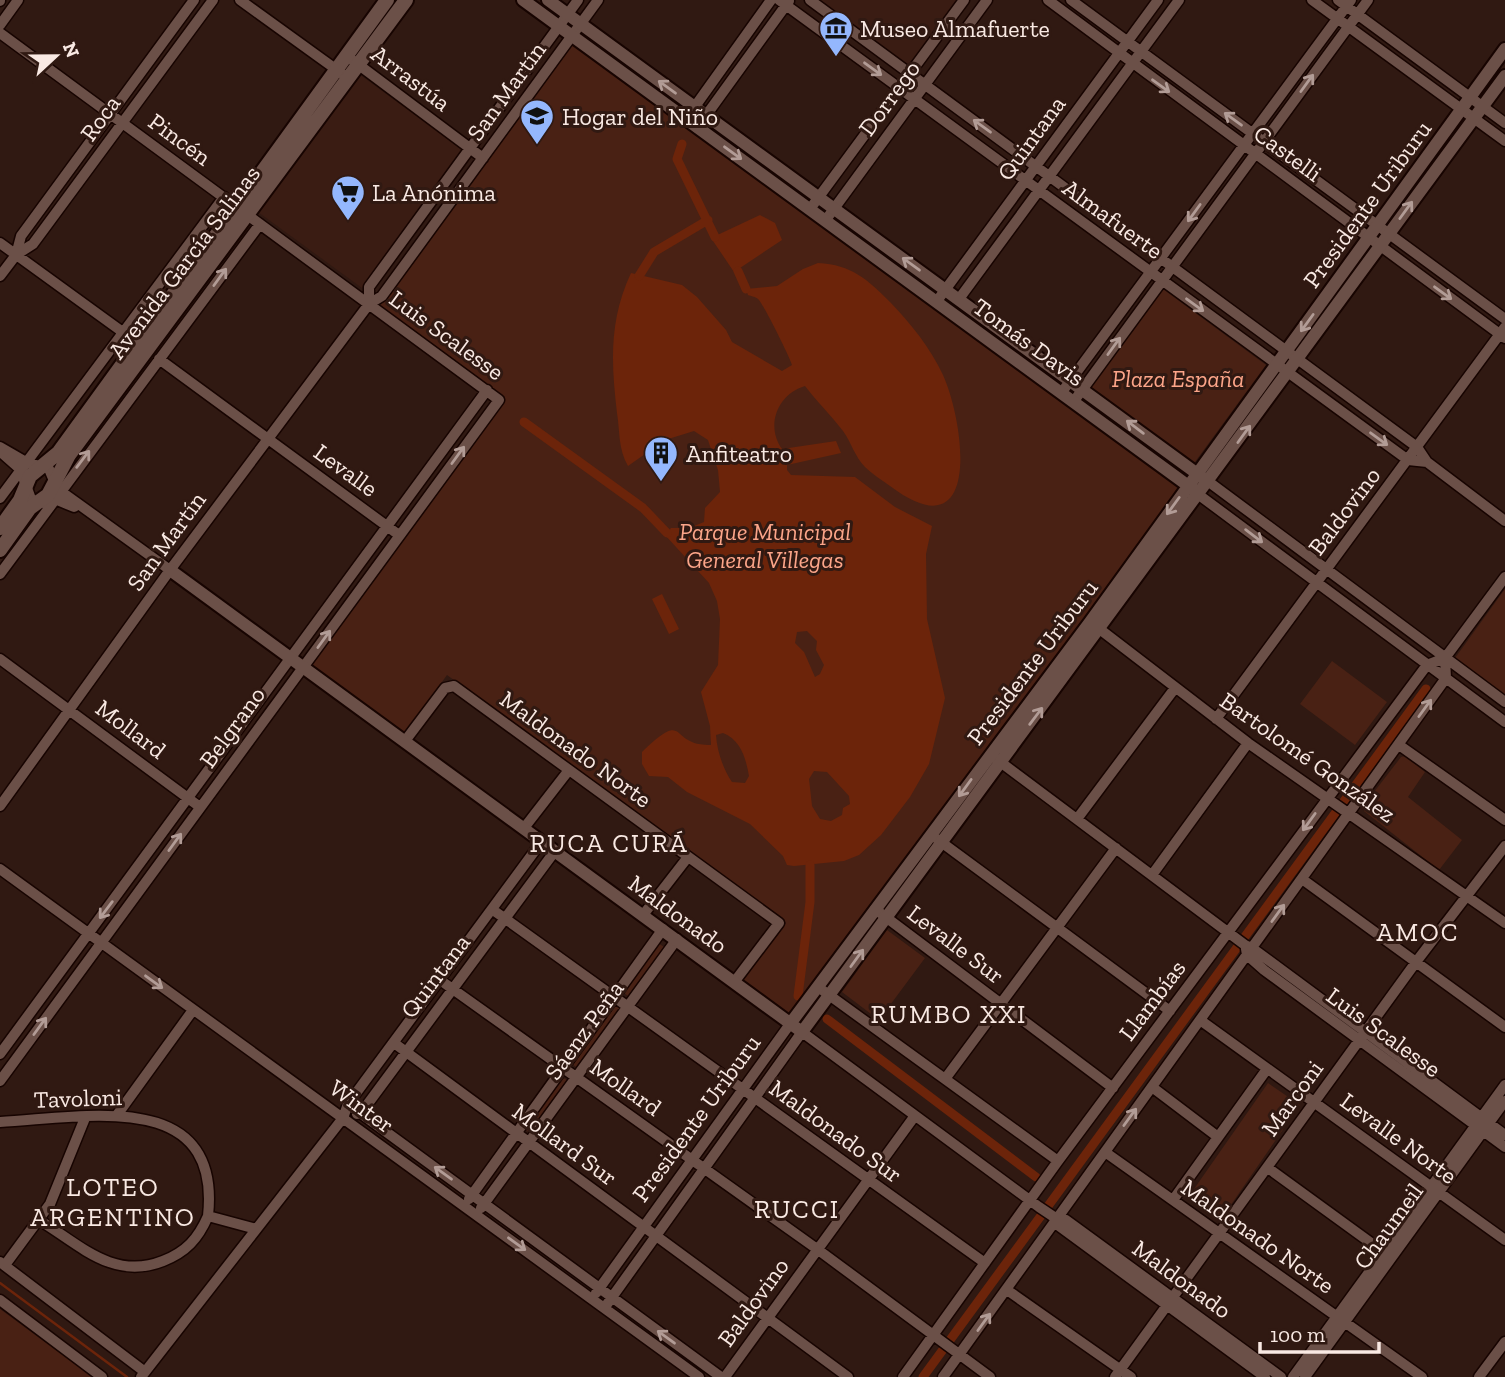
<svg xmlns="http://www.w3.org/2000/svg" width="1505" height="1377" font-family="'Zilla Slab',serif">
<rect width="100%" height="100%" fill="#301912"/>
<path fill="#3a1c13" d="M819,0H960L911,68Z
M359,74L463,150L362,288L258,212Z"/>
<path fill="#492114" d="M571,41L1182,486L789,1016L742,982L786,923L447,675L403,735L308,666L503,399L379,307Z
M1163,289L1266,365L1192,466L1089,390Z
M1505,589V695L1455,658Z
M1332,661L1387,702L1355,745L1300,704Z
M1405,756L1425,772L1408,797L1462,840L1439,870L1364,811V805L1401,757Z
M887,930L925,958L879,1020L842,992Z
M658,943L664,947L628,996L623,992Z
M614,1004L620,1008L576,1067L571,1063Z
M561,1077L567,1080L529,1132L524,1128Z
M1268,1083L1300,1105L1219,1222L1187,1199Z
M0,1309L93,1377H0Z"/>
<path fill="#6c240a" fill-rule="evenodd" d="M760,215L775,223L782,240L734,272L711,238Z
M818,263C852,265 867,279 890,302C911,324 930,347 943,375C965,424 982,555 890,486C882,480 872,474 865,467C855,457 851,442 843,431C831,415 817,402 805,386C778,394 765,425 782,449L836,441L841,453L787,465V470L791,475L855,477L895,507L932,526L926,554L927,619L945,698L929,764L910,797L881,835L859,855L844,861L794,866L787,865L783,856L750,824L687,792L668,777L649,776L642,764V752C689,707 667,746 711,745L710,726L701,692L718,665L720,619L717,601L709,583L665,535L671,528H689L704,522L705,508L720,492L718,470L708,440L694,431L665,440L628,466C618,449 620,431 617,413C611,362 609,320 631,273L682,285L697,297L726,330L732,342L782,371L792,365C791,360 763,303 758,299C756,297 751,296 748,295L746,289L777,286L803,269ZM807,631L817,641L816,650L824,665L820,674L815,677L804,652L795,643L797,632ZM723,733C741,740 746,759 749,776L745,783L732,782C723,769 717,751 716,735ZM814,771L827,772L849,796L850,804L843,808L842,815L831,821L820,819L812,806L809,779Z
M662,594L679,629L669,634L652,599Z"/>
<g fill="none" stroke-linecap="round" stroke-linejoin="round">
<path stroke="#6c240a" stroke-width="2.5" d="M0,1283L127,1377"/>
<path stroke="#6c240a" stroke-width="9" d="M682,144L677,159L715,237
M738,271L746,289
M639,276L654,252L708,220
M524,422L643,508L667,533
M798,996L810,902V865
M827,1019L1036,1177
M923,1377L1426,689"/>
<g stroke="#170401" stroke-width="13">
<path id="minor" d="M240,0L348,78
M779,0L1408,460L1427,462
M810,0L1417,447L1427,462L1505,521
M1048,0L1505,338
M1071,0L1505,319
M1312,0L1505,141
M1338,0L1505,123
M0,1V0
M0,25L18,0
M0,33L499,400L0,1081
M347,56L483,158
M686,119L771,0
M697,128L789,1
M810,209L964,0
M825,221L987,0
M0,243L124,333
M16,255L33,244L213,0
M0,276L16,255L21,236L194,0
M959,299L1179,0
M937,301L1158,0
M369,304V287L578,0
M159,359L399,535
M1062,392L1351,0
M1074,401L1368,0
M0,447L26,462L49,469L55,483L66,495L170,570
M3,454L20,469L31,499L40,503L57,500L74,507
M1209,482L1505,702
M1199,495L1505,722
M0,498L224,197
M0,574L260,224
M1093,624L1248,743L1505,923
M0,659L200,807
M1216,719L1505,327
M405,741L445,688L454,686L779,923L735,981
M1399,745L1505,820
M995,758L1245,945L1252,948L1505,1135
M0,806L170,570L369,304L382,296L598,0
M1077,819L1175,688
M524,828L569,770
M937,839L1170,1011
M0,869L699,1377
M1152,875L1248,743
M1302,879L1505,1027
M875,909L1113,1088
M493,910L985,1263
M643,915L688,857
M1246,949L1247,955L1264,970L1505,1147
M440,980L817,1249L990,1377
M818,987L1058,1161
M1200,1020L1505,1240
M394,1043L848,1377
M0,1054L487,390
M945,1079L1116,848
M1152,1087L1218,1137
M348,1104L721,1377
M357,1114L361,1113L555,851
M117,1115L193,1010
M0,1122C82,1118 222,1086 208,1216L256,1229
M1105,1152L1422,1377
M1268,1168L1389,1256
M469,1199L663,929
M1173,1200L1267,1069
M481,1208L677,939
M1057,1219L1059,1226L1265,1377
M39,1220C79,1244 113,1281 163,1261C186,1252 198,1239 208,1216
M0,1262L145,1372
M5,1265L50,1204L85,1118
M1007,1290L1131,1377
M596,1293L790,1024
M0,1300L102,1377
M605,1307L802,1032L1039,1207L1057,1219L1066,1220L1281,1377
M141,1377L343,1118L348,1104L542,841
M725,1377L914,1117
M903,1377L1058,1161L1427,665L1445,658L1505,577
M943,1377L1446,678L1445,658
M1115,1377L1416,962L1505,846
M1293,1377L1505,1085
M1305,1377L1505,1101
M1479,1377L1505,1342"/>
</g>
<g stroke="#170401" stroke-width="16">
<path id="tertiary" d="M523,0L1194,490
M548,0L1203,478
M170,570L802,1032L1505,76
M790,1024L1090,622L1505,49"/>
</g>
<g stroke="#170401" stroke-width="18">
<path id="secondary" d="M0,528L20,500L30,476L58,453L387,0
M0,550L30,508L48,495L69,455L406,0"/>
</g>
<use href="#minor" stroke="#6b5048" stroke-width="10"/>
<use href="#tertiary" stroke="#6b5048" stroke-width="12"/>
<use href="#secondary" stroke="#6b5048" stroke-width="14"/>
</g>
<defs><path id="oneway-shaft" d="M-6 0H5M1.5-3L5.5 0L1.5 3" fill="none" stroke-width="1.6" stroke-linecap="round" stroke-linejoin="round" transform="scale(1.75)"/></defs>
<g stroke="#b29c96">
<use href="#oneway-shaft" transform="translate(873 69) rotate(36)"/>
<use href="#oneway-shaft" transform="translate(1307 83) rotate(-54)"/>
<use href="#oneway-shaft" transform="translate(1161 86) rotate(36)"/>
<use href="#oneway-shaft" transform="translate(667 87) rotate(-144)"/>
<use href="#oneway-shaft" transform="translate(1233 119) rotate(-144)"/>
<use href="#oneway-shaft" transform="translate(982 126) rotate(-144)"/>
<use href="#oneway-shaft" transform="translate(733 153) rotate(36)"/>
<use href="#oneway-shaft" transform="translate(1406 210) rotate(-54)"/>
<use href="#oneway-shaft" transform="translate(1194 213) rotate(126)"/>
<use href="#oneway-shaft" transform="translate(911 264) rotate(-144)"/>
<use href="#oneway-shaft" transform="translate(220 277) rotate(-54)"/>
<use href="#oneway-shaft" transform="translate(1443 293) rotate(36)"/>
<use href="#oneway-shaft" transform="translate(1195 305) rotate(36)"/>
<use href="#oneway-shaft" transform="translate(1307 323) rotate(126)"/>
<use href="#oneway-shaft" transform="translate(1114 346) rotate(-54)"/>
<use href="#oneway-shaft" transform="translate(1135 427) rotate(-143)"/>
<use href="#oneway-shaft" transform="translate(1244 434) rotate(-54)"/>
<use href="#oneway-shaft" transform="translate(1379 439) rotate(36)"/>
<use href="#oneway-shaft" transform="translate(458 455) rotate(-54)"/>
<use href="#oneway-shaft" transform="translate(83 459) rotate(-53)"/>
<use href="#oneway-shaft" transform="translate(1173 506) rotate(126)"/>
<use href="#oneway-shaft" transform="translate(1254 536) rotate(37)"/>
<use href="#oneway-shaft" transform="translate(324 639) rotate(-54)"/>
<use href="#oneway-shaft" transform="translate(1425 708) rotate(-54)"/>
<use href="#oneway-shaft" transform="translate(1036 716) rotate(-53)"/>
<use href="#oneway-shaft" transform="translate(965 788) rotate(126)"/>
<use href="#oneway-shaft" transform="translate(1309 822) rotate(126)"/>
<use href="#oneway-shaft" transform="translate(175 842) rotate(-54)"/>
<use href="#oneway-shaft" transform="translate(106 910) rotate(127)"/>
<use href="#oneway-shaft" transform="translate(1278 913) rotate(-54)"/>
<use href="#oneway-shaft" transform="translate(857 958) rotate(-54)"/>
<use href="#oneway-shaft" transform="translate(154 982) rotate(36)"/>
<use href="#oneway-shaft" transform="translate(40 1026) rotate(-54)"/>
<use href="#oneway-shaft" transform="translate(1130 1117) rotate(-54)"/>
<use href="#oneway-shaft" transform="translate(443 1173) rotate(-144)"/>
<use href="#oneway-shaft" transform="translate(517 1244) rotate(36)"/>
<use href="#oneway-shaft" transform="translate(984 1322) rotate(-54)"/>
<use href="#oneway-shaft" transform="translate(666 1337) rotate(-144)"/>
</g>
<defs>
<g id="museum-pin" transform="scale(1.75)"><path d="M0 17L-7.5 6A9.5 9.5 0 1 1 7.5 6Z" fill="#94b7fd" stroke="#301912"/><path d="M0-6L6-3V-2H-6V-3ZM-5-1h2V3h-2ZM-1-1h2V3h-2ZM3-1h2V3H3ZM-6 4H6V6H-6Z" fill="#111"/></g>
<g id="school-pin" transform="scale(1.75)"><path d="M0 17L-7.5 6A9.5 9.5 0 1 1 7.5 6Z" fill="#94b7fd" stroke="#301912"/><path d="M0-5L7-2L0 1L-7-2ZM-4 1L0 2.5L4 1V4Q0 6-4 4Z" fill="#111"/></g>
<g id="supermarket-pin" transform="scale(1.75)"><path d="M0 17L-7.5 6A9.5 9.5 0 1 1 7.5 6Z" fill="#94b7fd" stroke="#301912"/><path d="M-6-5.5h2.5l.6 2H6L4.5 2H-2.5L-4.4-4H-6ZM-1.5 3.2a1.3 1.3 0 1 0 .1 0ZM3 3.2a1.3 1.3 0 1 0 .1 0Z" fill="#111"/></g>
<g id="building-pin" transform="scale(1.75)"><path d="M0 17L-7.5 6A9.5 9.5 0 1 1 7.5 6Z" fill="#94b7fd" stroke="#301912"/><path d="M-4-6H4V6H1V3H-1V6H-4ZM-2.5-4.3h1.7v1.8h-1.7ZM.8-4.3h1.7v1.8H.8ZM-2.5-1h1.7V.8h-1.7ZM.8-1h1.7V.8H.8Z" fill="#111"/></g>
</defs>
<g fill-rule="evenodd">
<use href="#museum-pin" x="836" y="28"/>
<use href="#school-pin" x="537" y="116"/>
<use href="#supermarket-pin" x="348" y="192"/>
<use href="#building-pin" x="661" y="453"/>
</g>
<g text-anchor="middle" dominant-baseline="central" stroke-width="6" stroke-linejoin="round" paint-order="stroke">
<g font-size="24" fill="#f9e9e3" stroke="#301912" text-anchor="start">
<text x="860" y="28">Museo Almafuerte</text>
<text x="562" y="116">Hogar del Niño</text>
<text x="372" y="192">La Anónima</text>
<text x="686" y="453">Anfiteatro</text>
</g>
<g font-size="24" fill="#f9e9e3" stroke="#301912">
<text transform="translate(411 78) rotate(37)">Arrastúa</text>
<text transform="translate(506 91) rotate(-54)">San Martín</text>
<text transform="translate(889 98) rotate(-54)">Dorrego</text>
<text transform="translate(100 118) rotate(-54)">Roca</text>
<text transform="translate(1031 138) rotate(-54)">Quintana</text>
<text transform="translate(180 139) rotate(36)">Pincén</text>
<text transform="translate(1288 153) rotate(36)">Castelli</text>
<text transform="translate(1367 204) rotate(-54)">Presidente Uriburu</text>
<text transform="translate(1113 219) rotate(36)">Almafuerte</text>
<text transform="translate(184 262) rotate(-53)">Avenida García Salinas</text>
<text transform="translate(447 335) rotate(36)">Luis Scalesse</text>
<text transform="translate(1029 342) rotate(36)">Tomás Davis</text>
<text transform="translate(346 470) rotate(36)">Levalle</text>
<text transform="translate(1344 511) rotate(-53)">Baldovino</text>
<text transform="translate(166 541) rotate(-54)">San Martín</text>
<text transform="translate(1032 662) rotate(-53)">Presidente Uriburu</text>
<text transform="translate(232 727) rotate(-54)">Belgrano</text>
<text transform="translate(131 729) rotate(37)">Mollard</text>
<text transform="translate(576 749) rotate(36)">Maldonado Norte</text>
<text transform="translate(1308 757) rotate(35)">Bartolomé González</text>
<text transform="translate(678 914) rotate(36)">Maldonado</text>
<text transform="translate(956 944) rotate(37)">Levalle Sur</text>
<text transform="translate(435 976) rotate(-53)">Quintana</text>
<text transform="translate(1152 1000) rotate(-53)">Llambías</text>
<text transform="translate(584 1030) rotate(-54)">Sáenz Peña</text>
<text transform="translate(1384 1032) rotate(36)">Luis Scalesse</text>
<text transform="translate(626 1087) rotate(35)">Mollard</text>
<text transform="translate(78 1098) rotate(-2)">Tavoloni</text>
<text transform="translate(1292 1098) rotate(-54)">Marconi</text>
<text transform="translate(362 1106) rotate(36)">Winter</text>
<text transform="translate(696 1118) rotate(-54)">Presidente Uriburu</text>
<text transform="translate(836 1131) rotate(36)">Maldonado Sur</text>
<text transform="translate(1399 1138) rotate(36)">Levalle Norte</text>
<text transform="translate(565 1144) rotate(36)">Mollard Sur</text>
<text transform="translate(1388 1226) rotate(-54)">Chaumeil</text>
<text transform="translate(1258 1236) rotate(35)">Maldonado Norte</text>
<text transform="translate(1182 1279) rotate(36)">Maldonado</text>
<text transform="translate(753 1302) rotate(-54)">Baldovino</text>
</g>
<g font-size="24" font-style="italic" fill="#fca589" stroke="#301912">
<text x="1178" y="378">Plaza España</text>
<text x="765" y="531">Parque Municipal<tspan x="765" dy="28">General Villegas</tspan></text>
</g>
<g font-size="26" letter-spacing="2" fill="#f9e9e3" stroke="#301912">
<text x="609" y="843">RUCA CURÁ</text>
<text x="1418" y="932">AMOC</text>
<text x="949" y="1014">RUMBO XXI</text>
<text x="113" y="1187">LOTEO<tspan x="113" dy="30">ARGENTINO</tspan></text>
<text x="797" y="1209">RUCCI</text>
</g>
</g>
<g transform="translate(56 56) rotate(68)" stroke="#301912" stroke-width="5" paint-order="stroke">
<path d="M0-5L12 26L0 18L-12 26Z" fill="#f9e9e3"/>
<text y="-10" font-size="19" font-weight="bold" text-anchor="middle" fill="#f9e9e3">N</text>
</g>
<path d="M1260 1342v10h119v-10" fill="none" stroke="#f9e9e3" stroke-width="3.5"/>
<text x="1270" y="1342" font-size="21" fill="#f9e9e3" stroke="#301912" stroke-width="5" paint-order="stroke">100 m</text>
</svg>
